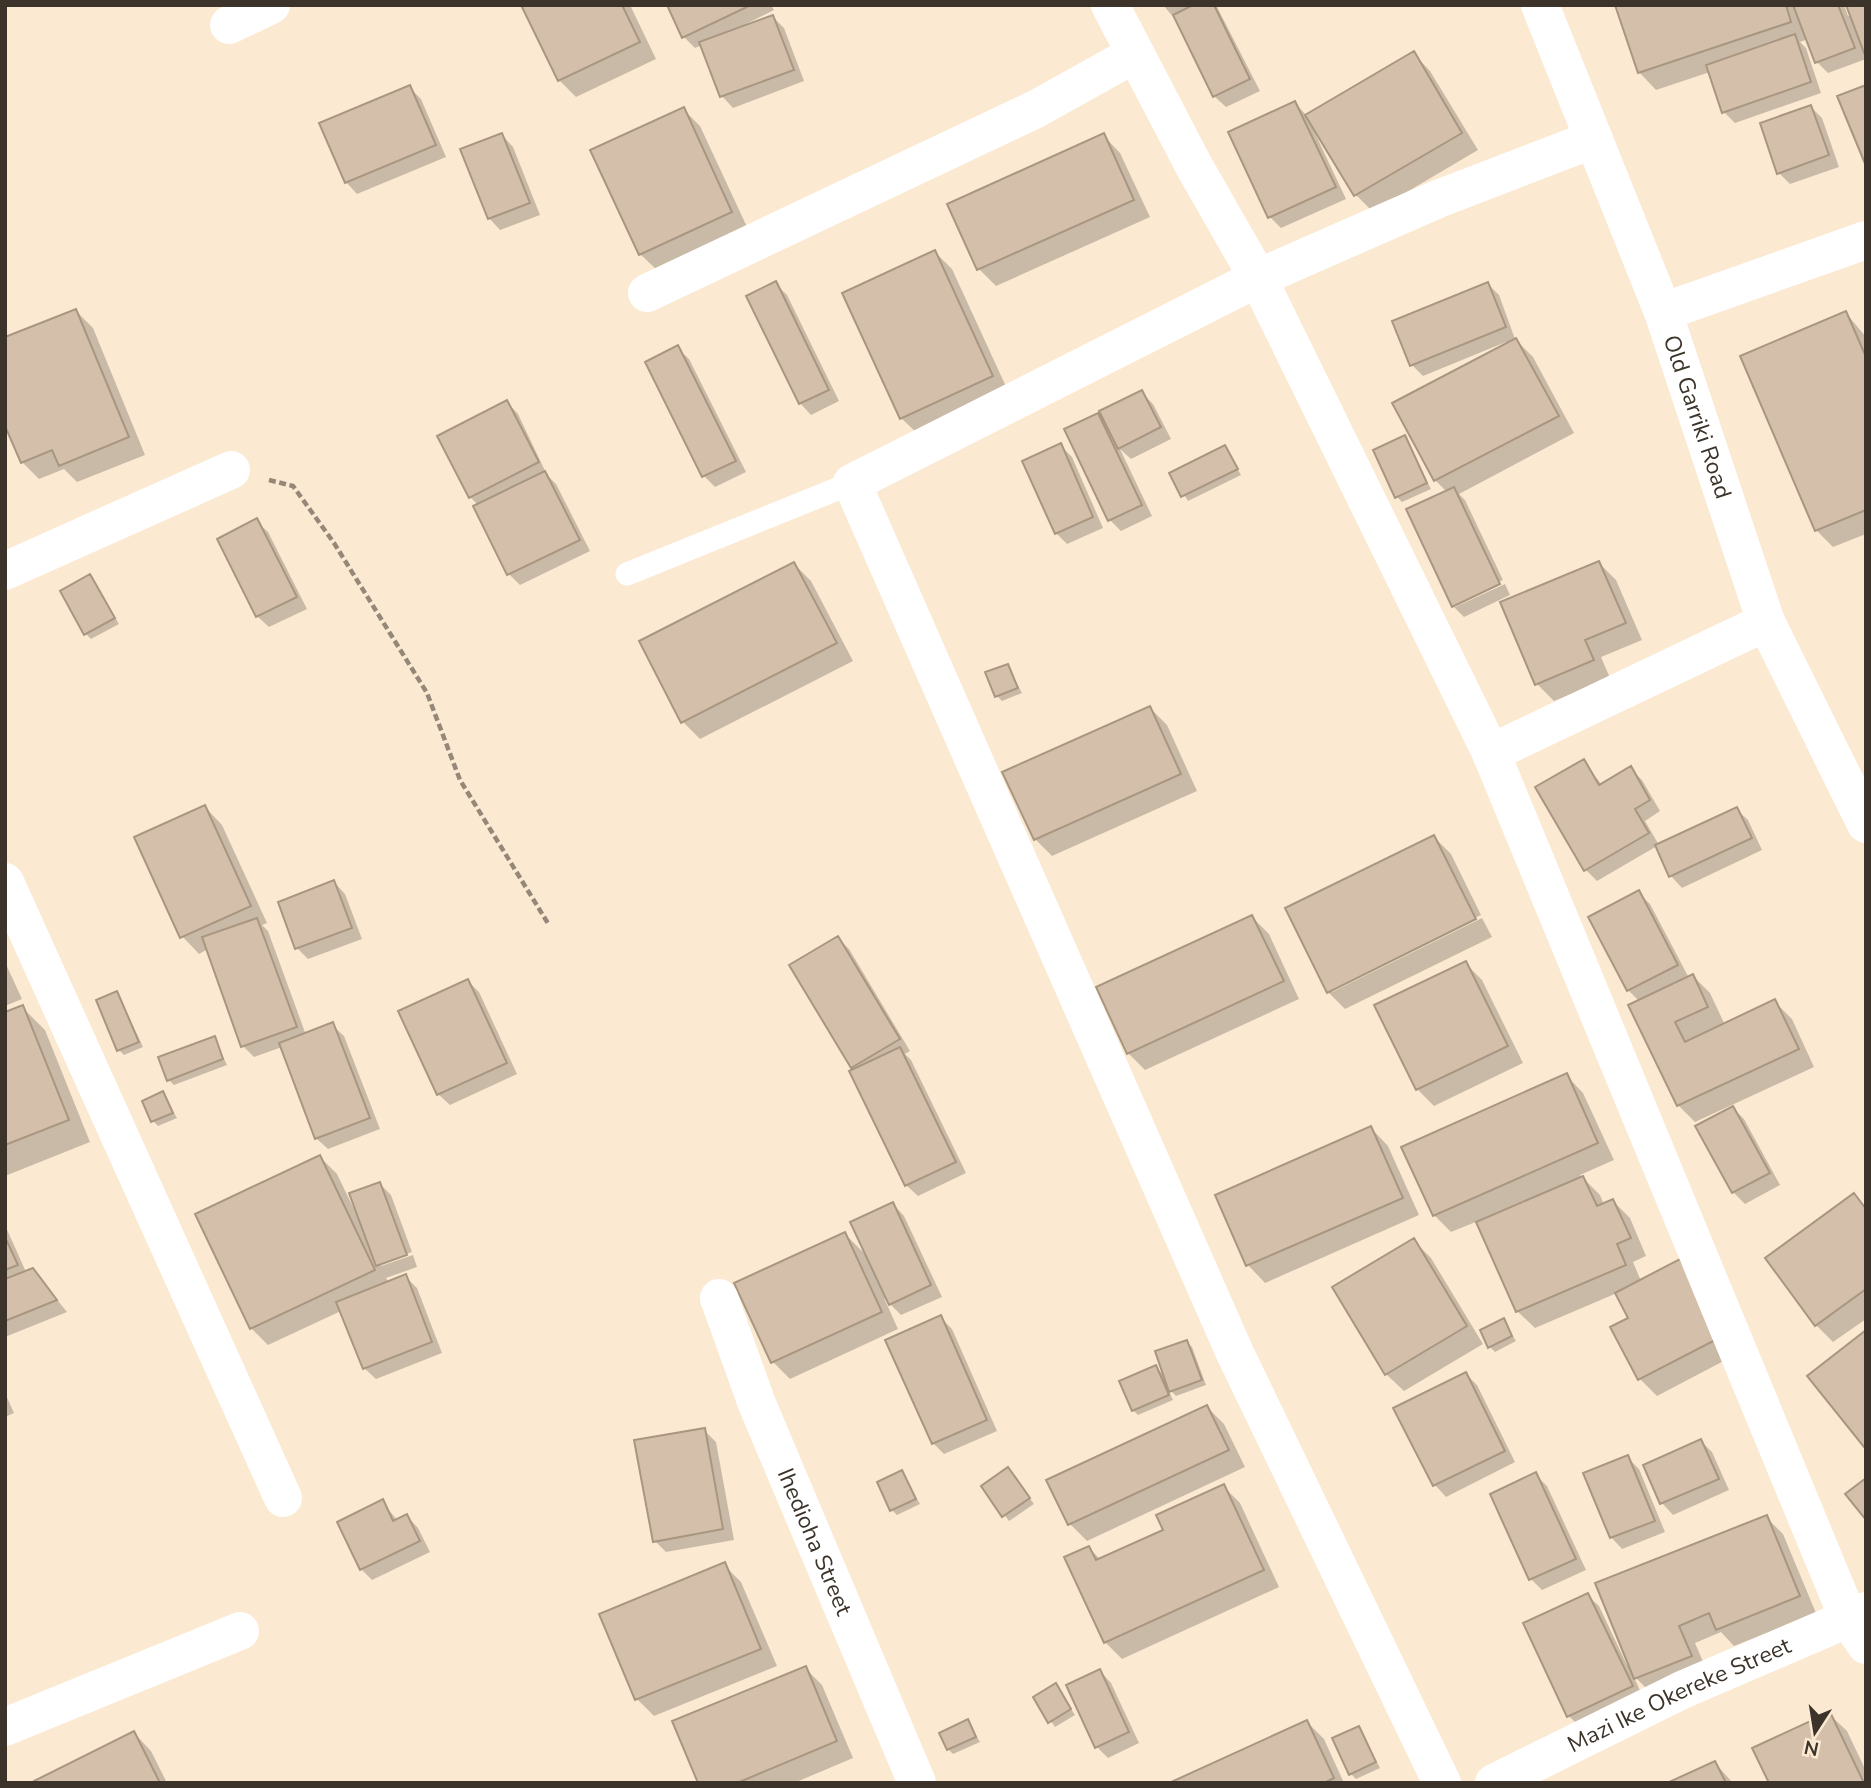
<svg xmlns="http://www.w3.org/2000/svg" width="1871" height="1788" font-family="'Nunito Sans',sans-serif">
<rect width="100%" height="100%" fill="#fce9d1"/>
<path fill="#0003" d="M523,5H630L656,59L576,97L559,80Z
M669,5H771L774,10L746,24L747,26L773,17L784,28L804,81L733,108L722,96L702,45L695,48L684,37Z
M1163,5H1216L1260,91L1226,107L1214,96L1175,19Z
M1617,5H1844L1848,16L1866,5V59L1828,73L1817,62L1808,39L1800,42L1806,48L1821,93L1735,123L1724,112L1710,72L1656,90L1639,72Z
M1413,53L1430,71L1478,150L1373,212L1356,195L1315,128L1313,129L1346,199L1281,228L1270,217L1295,103L1307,116Z
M409,87L421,99L446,157L357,194L346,182Z
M1811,107L1822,118L1839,167L1790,184L1779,173Z
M683,109L700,126L748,229L658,271L640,254Z
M502,135L513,147L540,215L500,230L489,218Z
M1103,135L1120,153L1150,217L996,286L979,269Z
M935,252L952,269L1009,393L919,435L901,418Z
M775,283L787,295L839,401L811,415L800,403Z
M1488,284L1499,295L1515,339L1533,357L1574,433L1459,494L1465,500L1503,580L1455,603V607L1505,584L1510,595L1464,617L1453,606L1447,492L1435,480L1394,404L1507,345L1506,342L1423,376L1412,365Z
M76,311L93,328L145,455L77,482L64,469L39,479L22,462Z
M1846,313L1866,337V534L1833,547L1816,530Z
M677,348L689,359L746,472L715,487L704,476Z
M1141,392L1153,404L1171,439L1131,459L1120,449L1152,516L1121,531L1110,520L1067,430L1098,415L1107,424Z
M507,402L518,414L547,475L556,484L590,551L520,585L509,574L475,507L478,505L470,497Z
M1404,437L1431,489L1402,502L1397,497Z
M1060,445L1072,457L1103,528L1067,544L1056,533Z
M1225,447L1241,475L1188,501L1171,474Z
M256,521L268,532L307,609L269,627L257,616Z
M1599,563L1616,580L1642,640L1601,657L1610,678L1554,701L1537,684Z
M794,564L811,581L853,661L700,739L683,722L641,642Z
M90,576L119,624L91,639L86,634Z
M1007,666L1022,693L1002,701L997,696Z
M1150,708L1167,725L1197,791L1052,856L1035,839Z
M1583,761L1602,785L1630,768L1642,780L1660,811L1645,821L1659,845L1736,809L1748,820L1762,850L1682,888L1671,876L1657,846L1597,881L1586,870Z
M205,807L222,825L267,923L262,925L268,931L306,1035L332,1025L344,1036L380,1129L328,1149L316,1138L282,1047L254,1057L243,1046L208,949L199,954L182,936Z
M1434,837L1451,854L1481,915L1332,988V992L1482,918L1492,937L1345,1009L1328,992Z
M334,882L345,894L362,939L308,959L297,948Z
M1639,893L1650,904L1689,978L1693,976L1710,993L1725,1025L1775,1002L1792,1019L1814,1067L1695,1122L1678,1105L1639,1001L1628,990L1591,918Z
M1252,917L1269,934L1299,999L1145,1070L1128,1053Z
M838,938L849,949L910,1051L905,1054L911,1060L966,1173L918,1196L906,1185L855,1070L791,965Z
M5,962L22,999L5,1006Z
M1465,963L1482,980L1523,1063L1434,1106L1417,1089Z
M468,981L479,992L517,1074L450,1105L438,1094Z
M117,993L143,1047L124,1055L119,1050Z
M22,1007L45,1030L90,1142L5,1176V1014Z
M214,1038L227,1065L174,1085L169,1080Z
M1566,1075L1583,1093L1614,1160L1580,1175L1600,1195L1604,1205L1613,1201L1630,1218L1646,1256L1633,1262L1641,1281L1737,1354L1657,1396L1640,1379L1630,1319L1617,1293L1535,1328L1517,1311L1478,1221L1451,1232L1434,1215Z
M163,1094L177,1118L158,1126L153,1121Z
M1733,1108L1744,1119L1780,1185L1745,1204L1733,1192L1697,1127Z
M1371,1128L1388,1146L1419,1215L1265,1283L1248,1265L1217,1196Z
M320,1157L337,1174L355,1211L380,1184L391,1195L412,1252L381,1263V1266L413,1255L417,1267L386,1278L389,1283L405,1276L417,1288L442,1353L376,1379L364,1368L341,1311L268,1345L251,1328Z
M1853,1195L1866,1208V1319L1833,1342L1816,1325L1768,1259Z
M893,1204L904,1216L942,1297L901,1315L884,1298L898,1329L790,1379L773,1362L845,1234L868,1257Z
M5,1225L26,1272L33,1270L67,1312L5,1337Z
M1414,1241L1431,1258L1483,1344L1404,1391L1386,1374L1334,1288Z
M941,1318L952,1329L997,1431L944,1454L933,1443Z
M1503,1320L1516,1341L1495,1352L1490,1347Z
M1187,1342L1192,1347L1206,1385L1176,1396L1167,1387L1173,1400L1138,1415L1133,1410L1156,1367L1166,1378Z
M1466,1374L1477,1385L1515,1462L1446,1497L1435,1485L1396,1408Z
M5,1393L14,1413L5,1417Z
M1207,1407L1224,1424L1245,1467L1087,1541L1070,1524Z
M704,1430L716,1442L734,1540L666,1552L655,1541Z
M1701,1441L1712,1452L1729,1490L1673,1515L1662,1503L1645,1466Z
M1627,1457L1639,1469L1665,1532L1622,1549L1611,1537Z
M1008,1469L1034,1504L1009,1521L983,1486Z
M901,1472L920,1504L897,1515L892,1510Z
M1536,1475L1547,1486L1586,1570L1542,1590L1531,1579Z
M1223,1486L1240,1503L1279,1587L1122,1659L1105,1642L1089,1548L1101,1560L1165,1531Z
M382,1502L398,1521L407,1516L418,1528L430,1552L372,1580L361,1569Z
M1766,1517L1783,1534L1816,1613L1734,1646L1721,1632L1695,1643L1708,1673L1653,1695L1633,1675L1643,1697L1580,1727L1569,1716L1587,1595L1599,1606L1627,1665Z
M724,1565L741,1582L777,1666L654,1716L637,1699Z
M805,1668L822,1685L853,1758L794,1783H700Z
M1100,1671L1111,1683L1139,1743L1108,1758L1097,1747Z
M1055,1685L1075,1715L1055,1727L1035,1698Z
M1829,1714L1847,1731L1866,1771V1783H1770Z
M968,1721L980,1742L953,1754L948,1749Z
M1307,1722L1324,1739L1344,1783H1173Z
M1359,1728L1380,1768L1356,1779L1351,1774Z
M134,1733L151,1751L167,1783H37Z
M1715,1763L1733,1783H1672Z"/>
<path fill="#d4c0aa" stroke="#a99680" stroke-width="2" d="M521,5H622L640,42L558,81Z
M667,5H751L682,38Z
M1193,5H1214L1250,79L1213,97L1173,15Z
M1615,5H1786L1791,22L1638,73Z
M1793,5H1838L1855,48L1815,63Z
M1846,5H1866V58Z
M773,15L794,70L720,97L699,42Z
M1795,34L1811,82L1722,113L1706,65Z
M1414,51L1462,133L1354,196L1305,115Z
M410,85L436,145L345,183L319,123Z
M1866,85V166L1837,96Z
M1295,101L1336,187L1268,218L1228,132Z
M1811,105L1829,155L1777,174L1760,123Z
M684,107L732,212L639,255L590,150Z
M502,133L530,203L488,219L460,149Z
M1104,133L1134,200L977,270L947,204Z
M935,250L993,376L900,419L842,293Z
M776,281L829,390L799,404L746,296Z
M1488,282L1506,327L1410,366L1392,321Z
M76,309L129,437L59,466L52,450L21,463L5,426V337Z
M1846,311L1866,357V510L1815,531L1740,356Z
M1516,338L1559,416L1434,481L1392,403Z
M678,345L736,461L702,477L645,362Z
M1142,390L1161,427L1118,449L1099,411Z
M507,400L539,462L469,498L437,436Z
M1098,413L1142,505L1108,521L1064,429Z
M1405,435L1427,483L1395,498L1373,450Z
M1061,443L1093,517L1055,534L1022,461Z
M1225,445L1238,469L1181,497L1169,473Z
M545,471L580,540L507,575L473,506Z
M1454,487L1500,584L1452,607L1406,509Z
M257,518L297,597L256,617L217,539Z
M1599,561L1626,623L1585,640L1594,660L1535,685L1500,602Z
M794,562L837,643L681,723L639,641Z
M90,574L115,618L84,635L60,591Z
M1008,664L1018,688L995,697L985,672Z
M1150,706L1181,774L1034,840L1002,772Z
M1584,759L1599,785L1631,766L1650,800L1635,809L1649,833L1584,871L1535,787Z
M205,805L251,906L180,938L134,837Z
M1737,807L1752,838L1669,877L1655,845Z
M1434,835L1476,919L1327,993L1285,908Z
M334,880L352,928L295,949L278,902Z
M1639,890L1678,965L1627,991L1588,917Z
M1252,915L1284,981L1127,1054L1096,987Z
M257,918L297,1027L241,1047L202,937Z
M838,936L900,1039L851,1068L789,965Z
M1466,961L1508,1046L1416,1090L1374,1005Z
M1693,974L1708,1007L1675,1022L1685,1042L1775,999L1799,1049L1677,1106L1628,1005Z
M468,979L507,1063L437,1095L398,1011Z
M117,991L139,1042L117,1051L96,1000Z
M23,1005L69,1120L5,1145V1012Z
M333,1022L370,1118L315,1139L279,1043Z
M215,1036L223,1059L167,1081L158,1057Z
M900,1047L956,1162L905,1186L849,1071Z
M1567,1073L1598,1143L1433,1216L1401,1147Z
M163,1091L173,1113L151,1122L142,1101Z
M1733,1106L1770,1173L1732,1193L1695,1126Z
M1371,1126L1403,1198L1246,1266L1215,1195Z
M320,1155L375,1270L250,1329L195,1214Z
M1583,1176L1597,1206L1613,1199L1631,1238L1617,1244L1626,1265L1516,1312L1476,1222Z
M380,1182L407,1255L376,1266L349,1193Z
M1854,1193L1866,1209V1289L1815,1326L1765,1258Z
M893,1202L931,1285L889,1305L850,1222Z
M845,1232L882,1312L771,1363L734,1283Z
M5,1237L18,1265L5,1270Z
M1414,1238L1467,1326L1385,1375L1332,1287Z
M1680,1259L1721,1337L1638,1380L1610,1327L1628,1318L1615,1293Z
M33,1268L57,1300L5,1321V1279Z
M406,1274L432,1342L363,1369L336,1302Z
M941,1315L987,1420L932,1444L885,1340Z
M1504,1318L1512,1336L1488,1348L1480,1330Z
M1866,1330V1446L1864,1447L1807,1376Z
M1187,1340L1202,1380L1169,1392L1155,1351Z
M1156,1365L1169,1395L1132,1411L1119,1381Z
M1466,1372L1505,1451L1433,1486L1393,1408Z
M1207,1405L1229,1450L1068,1525L1046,1480Z
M705,1428L723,1529L653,1542L634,1440Z
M1701,1439L1719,1479L1660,1504L1643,1465Z
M1628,1455L1655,1521L1610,1538L1583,1473Z
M1008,1467L1030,1498L1002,1517L981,1486Z
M902,1470L916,1499L890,1511L877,1482Z
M1536,1472L1576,1559L1529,1580L1490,1494Z
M1866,1478V1520L1845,1494Z
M1224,1484L1264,1570L1104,1643L1064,1557L1089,1546L1096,1560L1163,1530L1156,1515Z
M383,1499L393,1521L407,1514L420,1541L360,1570L337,1522Z
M1767,1515L1800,1596L1716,1630L1709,1613L1679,1626L1692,1656L1634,1679L1595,1583Z
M725,1562L761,1649L635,1700L599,1614Z
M1588,1593L1633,1686L1567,1717L1523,1623Z
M806,1666L837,1741L737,1783H698L672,1721Z
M1100,1669L1129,1732L1095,1748L1066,1685Z
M1056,1683L1071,1709L1048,1723L1033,1697Z
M1830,1712L1864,1783H1769L1752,1748Z
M968,1719L976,1737L947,1750L939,1733Z
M1307,1720L1334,1778L1324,1783H1169Z
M1359,1726L1376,1762L1349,1775L1332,1738Z
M134,1731L160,1783H35L34,1781Z
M1715,1761L1726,1783H1667Z"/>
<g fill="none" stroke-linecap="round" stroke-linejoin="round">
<path stroke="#958878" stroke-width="4.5" stroke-dasharray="7 3.5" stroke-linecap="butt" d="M269,480L293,486L334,543L427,693L460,780L549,925"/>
<path stroke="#fff" stroke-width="23" d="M627,574L852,483"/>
<g stroke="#fff" stroke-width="38">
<path d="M1110,5L1194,166L1258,278L1491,753L1849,1620L1866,1645"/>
<path id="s1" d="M1540,5L1663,312L1766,622L1866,824"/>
<path d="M229,25L271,5"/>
<path d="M647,293L1036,109L1133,55"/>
<path d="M1663,312L1866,240"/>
<path d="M5,571L231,470"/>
<path d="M1491,753L1766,622"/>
<path d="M5,882L283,1498"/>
<path id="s2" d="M719,1298L757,1404L917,1783"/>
<path d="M5,1727L240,1631"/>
<path d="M1442,1783L1234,1351L852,483L1258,278L1438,199L1594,139"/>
<path id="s3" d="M1494,1783L1682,1690L1866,1611"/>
</g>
</g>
<g text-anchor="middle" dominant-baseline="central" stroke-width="6" stroke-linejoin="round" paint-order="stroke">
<g font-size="23" fill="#3c342b" stroke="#fce9d1">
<text stroke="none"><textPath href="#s1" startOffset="441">Old Garriki Road</textPath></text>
<text stroke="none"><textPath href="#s2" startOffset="262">Ihedioha Street</textPath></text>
<text stroke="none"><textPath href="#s3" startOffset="205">Mazi Ike Okereke Street</textPath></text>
</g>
</g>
<rect width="1871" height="1788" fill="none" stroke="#3c342b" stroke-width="14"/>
<g transform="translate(1815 1732) rotate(192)" stroke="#fce9d1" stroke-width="5" paint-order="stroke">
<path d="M0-5L12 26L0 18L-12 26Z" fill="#3c342b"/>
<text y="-10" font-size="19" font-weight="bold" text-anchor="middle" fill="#3c342b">N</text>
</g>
</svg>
